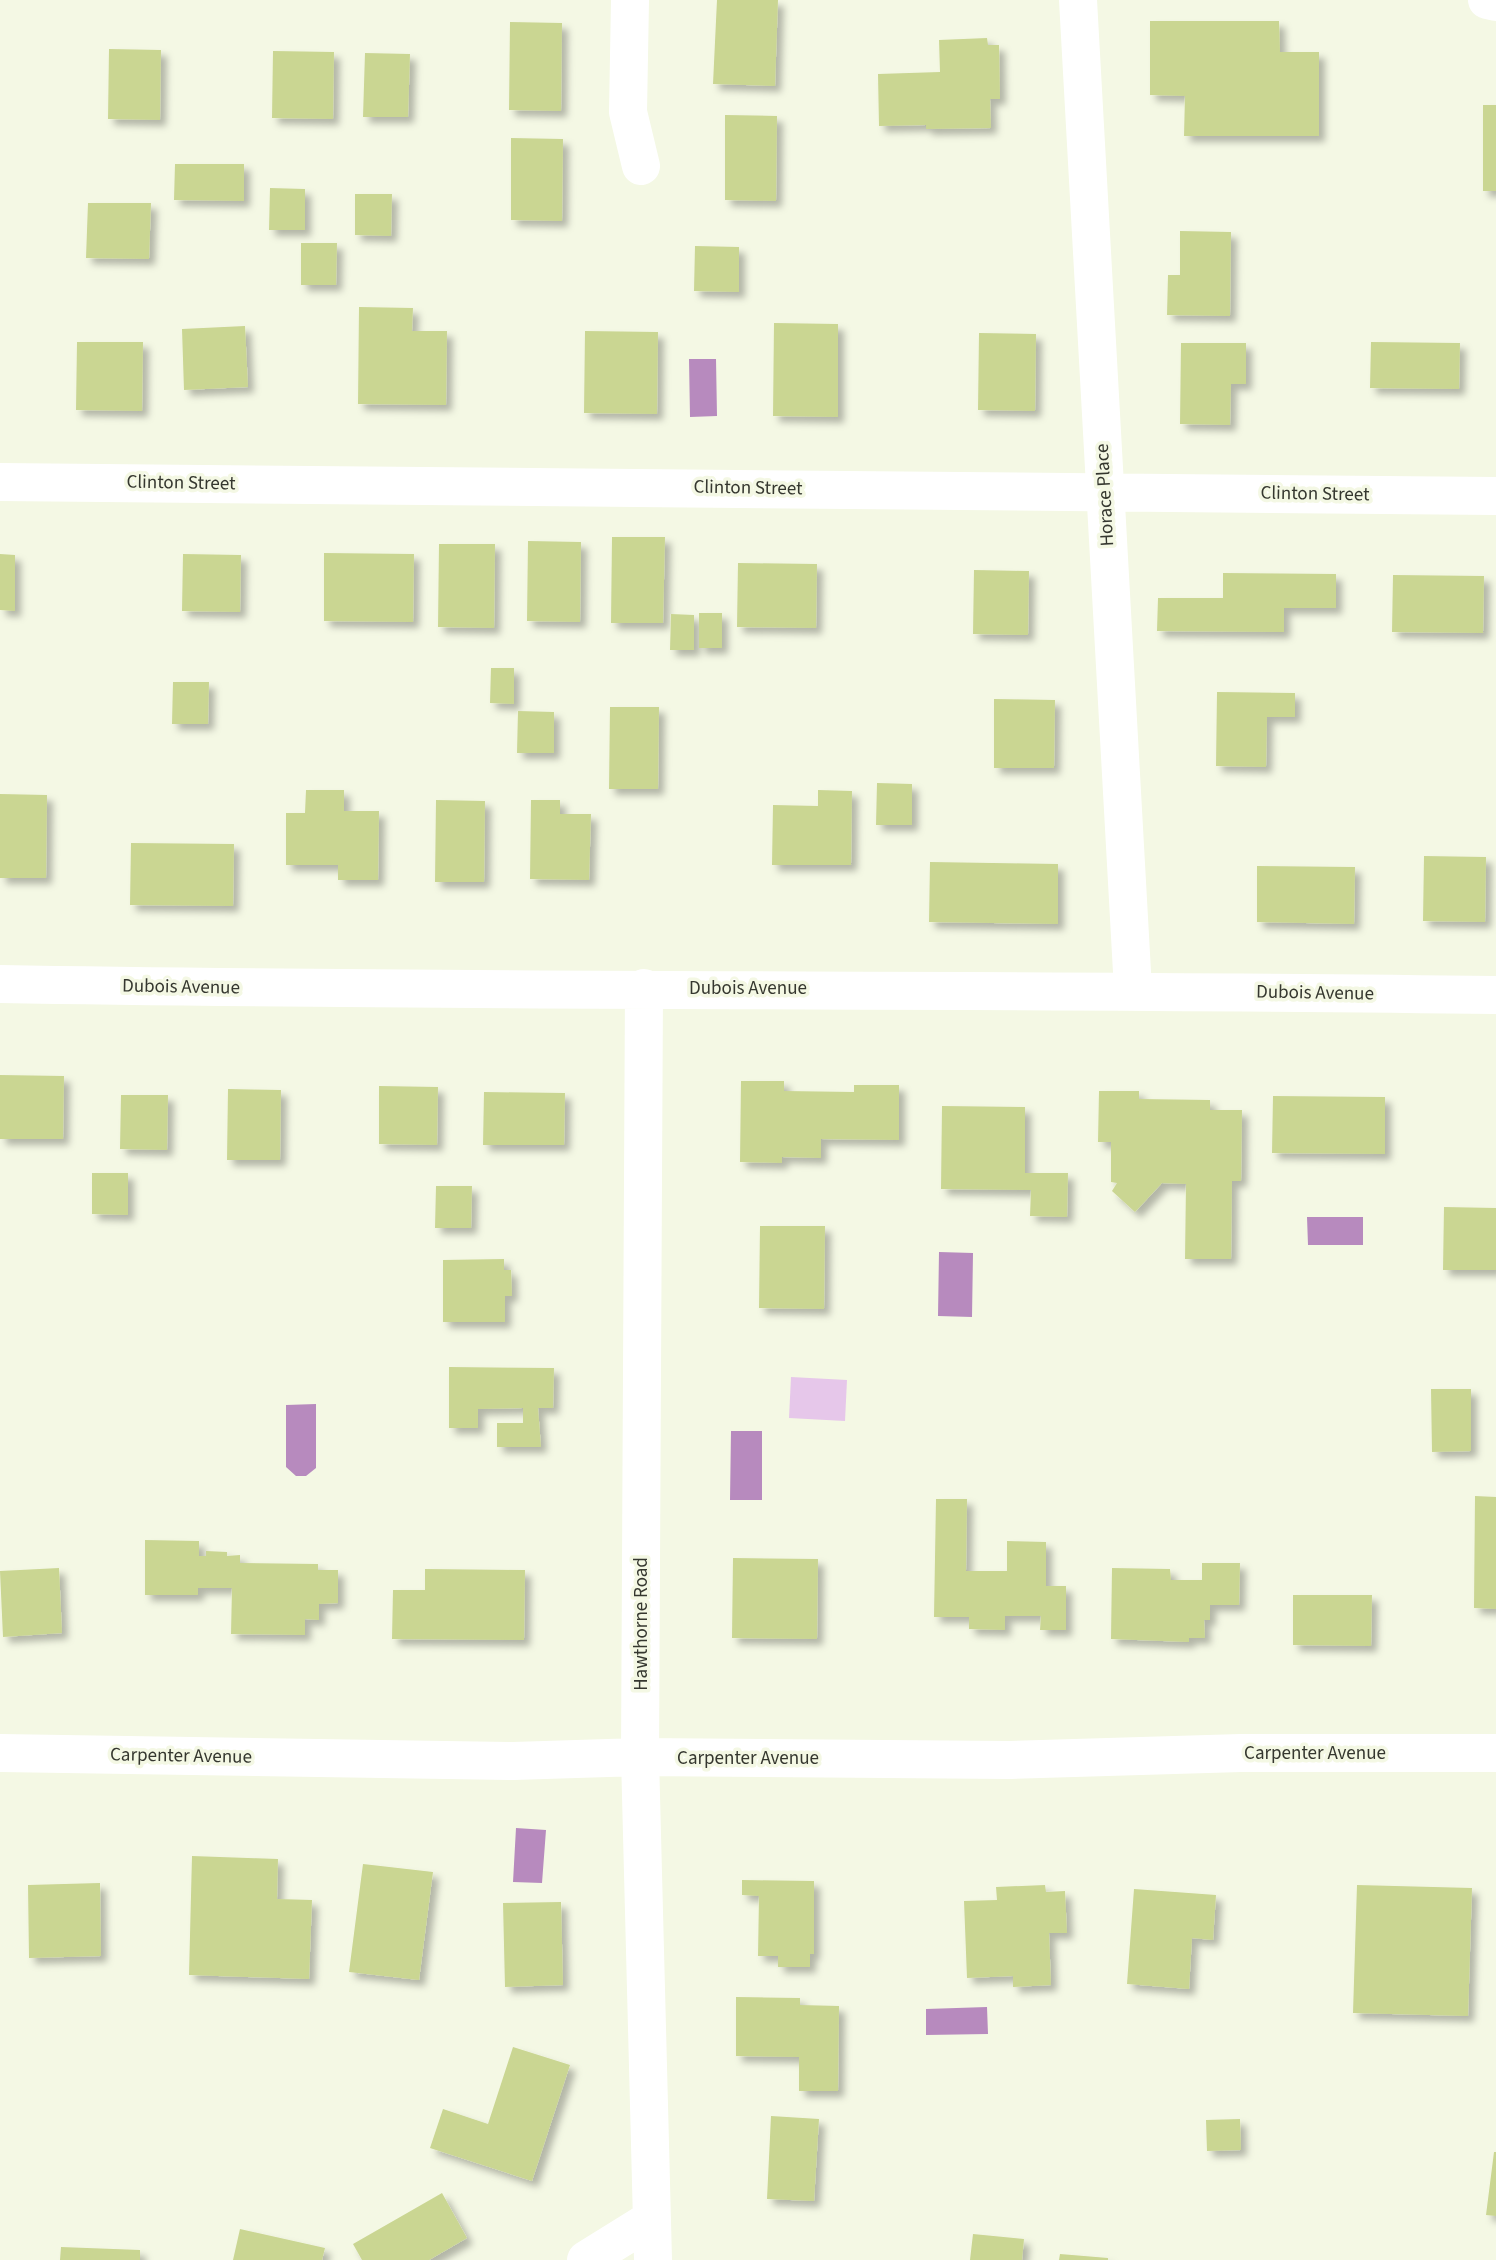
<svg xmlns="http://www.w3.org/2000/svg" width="1496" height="2260" font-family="'Source Sans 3',sans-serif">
<defs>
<filter id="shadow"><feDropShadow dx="6" dy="6" stdDeviation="3.5" flood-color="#0004"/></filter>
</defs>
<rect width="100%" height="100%" fill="#f4f8e4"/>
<path fill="#e6c7ea" d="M791,1377L847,1380L845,1421L789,1418Z"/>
<path fill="#b78abe" d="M689,359H716L717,416L690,417Z
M1307,1217H1363V1245H1308Z
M939,1252L973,1253L972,1317L938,1316Z
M316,1404V1468L306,1476H296L286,1467V1405Z
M731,1431H762V1500H730Z
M516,1828L546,1830L542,1883L513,1882Z
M987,2007L988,2034L926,2035V2009Z"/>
<path fill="#cad692" filter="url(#shadow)" d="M717,0H778L775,86L713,84Z
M1150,21H1279L1280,52H1319V136H1184L1185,96L1150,95Z
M510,22L562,23L561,111L509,110Z
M987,38L988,45H999L1000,99H990L991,128L926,129V125L879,126L878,74L940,72L939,40Z
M109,49L161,50L160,120L108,119Z
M273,51L334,52L333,119L272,118Z
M365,53L410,54L408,117H363Z
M1483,105H1496V191H1483Z
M725,115L777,116L776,201L725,200Z
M511,138L563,139L562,221L511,220Z
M175,164H244V201L174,200Z
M270,188L305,189V230H269Z
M355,194H392L391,236L355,235Z
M88,203H151L149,259L86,258Z
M1180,231L1231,232L1230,316L1167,315L1168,275H1180Z
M301,243H337L336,285H301Z
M695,246L739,247V292L694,291Z
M359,307L413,308L412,331H447L446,405L358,404Z
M774,323L838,324V417L773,416Z
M245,326L248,387L184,390L182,329Z
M585,331L658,332L657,414L584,413Z
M979,333L1036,334L1035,411L978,410Z
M77,342H143L142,411L76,410Z
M1371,342L1460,343L1459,389L1370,388Z
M1181,343H1246V384H1231L1230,425L1180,424Z
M612,537H665L663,623H611Z
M528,541L581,542L580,622L527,621Z
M439,544H495L494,628L438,627Z
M324,553L414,554L413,622L324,621Z
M0,554L15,555V611L0,610Z
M183,554L241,555L240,612L182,611Z
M738,563L817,564L816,628L737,627Z
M974,570L1029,571L1028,635L973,634Z
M1223,573L1336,574V608H1284V632L1157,631L1158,598H1223Z
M1393,575L1484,576L1483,633L1392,632Z
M699,613H722V648H699Z
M671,614L694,615V650H670Z
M491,668H514V704L490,703Z
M173,682H209L208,724H172Z
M1217,692L1295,693V717H1267L1266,767L1216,766Z
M994,699L1055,700L1054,768H994Z
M610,707H659L658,789H609Z
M518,711L554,712V753H517Z
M877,783L912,784V825H876Z
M306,790H344V811H379L378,880H338V865H286V813H305Z
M818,790L852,791L851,865H772L773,805L818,806Z
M0,794L47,795L46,878H0Z
M436,800L485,801L484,882H435Z
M531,800H560V814H591L589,880L530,879Z
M131,843L234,844L233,906L130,905Z
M1424,856L1486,857L1485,922L1423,921Z
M930,862L1058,864V924L929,922Z
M1257,866L1355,867L1354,924L1257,922Z
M0,1075L64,1076L63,1139H0Z
M741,1081H784V1091L854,1092V1085H899V1140L821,1139V1158L782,1157V1163L740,1162Z
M379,1086L438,1087L437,1145L379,1144Z
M228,1089L281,1090L280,1160H227Z
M1099,1091H1139V1099L1210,1100V1110H1242L1241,1181H1232L1231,1259H1185L1186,1184L1162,1183L1135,1212L1112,1191L1117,1183L1111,1182V1142H1098Z
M484,1092L565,1093L564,1145H483Z
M121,1095H168L167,1150L120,1149Z
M1273,1096L1385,1097V1154L1272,1153Z
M942,1106L1025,1107V1173H1068L1067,1217L1030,1216L1031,1190L941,1189Z
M92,1173H128V1215L92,1214Z
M436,1186H472L471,1228H435Z
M1444,1207L1496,1208V1270H1443Z
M760,1226H825L824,1309L759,1308Z
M504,1259V1270H511L512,1296H505V1322H443V1260Z
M449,1367L554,1368L553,1408H538L541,1447H497V1423H523V1408L478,1409V1428H449Z
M1431,1389H1471V1451L1432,1452Z
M1475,1496L1496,1497V1609L1474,1608Z
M936,1499H967L966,1571H1007V1541L1046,1542V1586H1066V1630H1040L1041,1616H1005V1630L969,1629V1617H934Z
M145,1540L199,1541V1556H206V1551L227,1552V1556L240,1555V1563L318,1564V1570H338V1603L319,1604V1620L305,1619V1635L231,1634L232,1588H198V1595H145Z
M733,1558L818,1559L817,1639L732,1638Z
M1202,1563H1240L1239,1605H1210V1620H1204L1205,1638H1189V1642L1111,1639L1112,1568L1170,1569L1171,1580H1202Z
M59,1568L62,1633L3,1637L0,1571Z
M425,1569L525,1570L524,1640L392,1639L393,1590H425Z
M1293,1595H1372L1371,1646L1293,1645Z
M192,1856L278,1859L277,1899L312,1900L309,1979L189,1975Z
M363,1864L433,1872L419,1980L349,1972Z
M742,1880L814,1881V1954H810V1967H778V1956H758L759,1896L742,1895Z
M100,1883L101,1956L29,1958L28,1885Z
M1045,1885L1046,1892L1065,1891L1067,1933H1049L1051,1985L1013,1987V1976L967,1978L964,1901L997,1900L996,1887Z
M1357,1885L1472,1888L1468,2016L1353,2013Z
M1134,1889L1216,1895L1213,1940L1192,1938L1189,1989L1127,1984Z
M561,1902L563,1985L505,1987L503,1903Z
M736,1997L800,1998V2005L839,2006L838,2091H799V2057L736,2056Z
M513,2047L570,2065L532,2181L430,2148L443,2109L488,2124Z
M771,2116L819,2119L814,2201L767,2199Z
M1240,2119L1241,2150L1207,2151L1206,2120Z
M1494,2152H1496V2216L1486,2215Z
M442,2193L467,2238L429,2260H362L353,2244Z
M240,2229L325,2248L322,2260H233Z
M973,2234L1024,2239L1022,2260H970Z
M61,2247L140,2250V2260H60Z
M1060,2254L1108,2258V2260H1059Z"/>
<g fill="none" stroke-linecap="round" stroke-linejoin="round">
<path stroke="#fff" stroke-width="38" d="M630,0L628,112L641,166
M1078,0L1133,990
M0,482L1496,496
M0,984C499,993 997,988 1496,995
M644,988L640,1757L653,2260
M0,1753L513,1761L640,1757L1010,1760L1241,1753H1496
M586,2260L652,2219"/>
<path stroke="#fff" stroke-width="38" d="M1487,0L1496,2"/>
</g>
<g text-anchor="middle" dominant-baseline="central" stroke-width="7" stroke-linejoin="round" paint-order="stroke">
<g font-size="19" fill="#35372f" stroke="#f4f8e4">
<text transform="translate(181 483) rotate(1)">Clinton Street</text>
<text transform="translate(748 488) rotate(1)">Clinton Street</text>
<text transform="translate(1315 494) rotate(1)">Clinton Street</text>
<text transform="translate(1105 495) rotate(-93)">Horace Place</text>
<text transform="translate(181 987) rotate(1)">Dubois Avenue</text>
<text x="748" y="988">Dubois Avenue</text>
<text transform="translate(1315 993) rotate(1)">Dubois Avenue</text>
<text transform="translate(641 1624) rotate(-90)">Hawthorne Road</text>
<text x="1315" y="1753">Carpenter Avenue</text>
<text transform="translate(181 1756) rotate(1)">Carpenter Avenue</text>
<text x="748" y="1758">Carpenter Avenue</text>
</g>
</g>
</svg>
